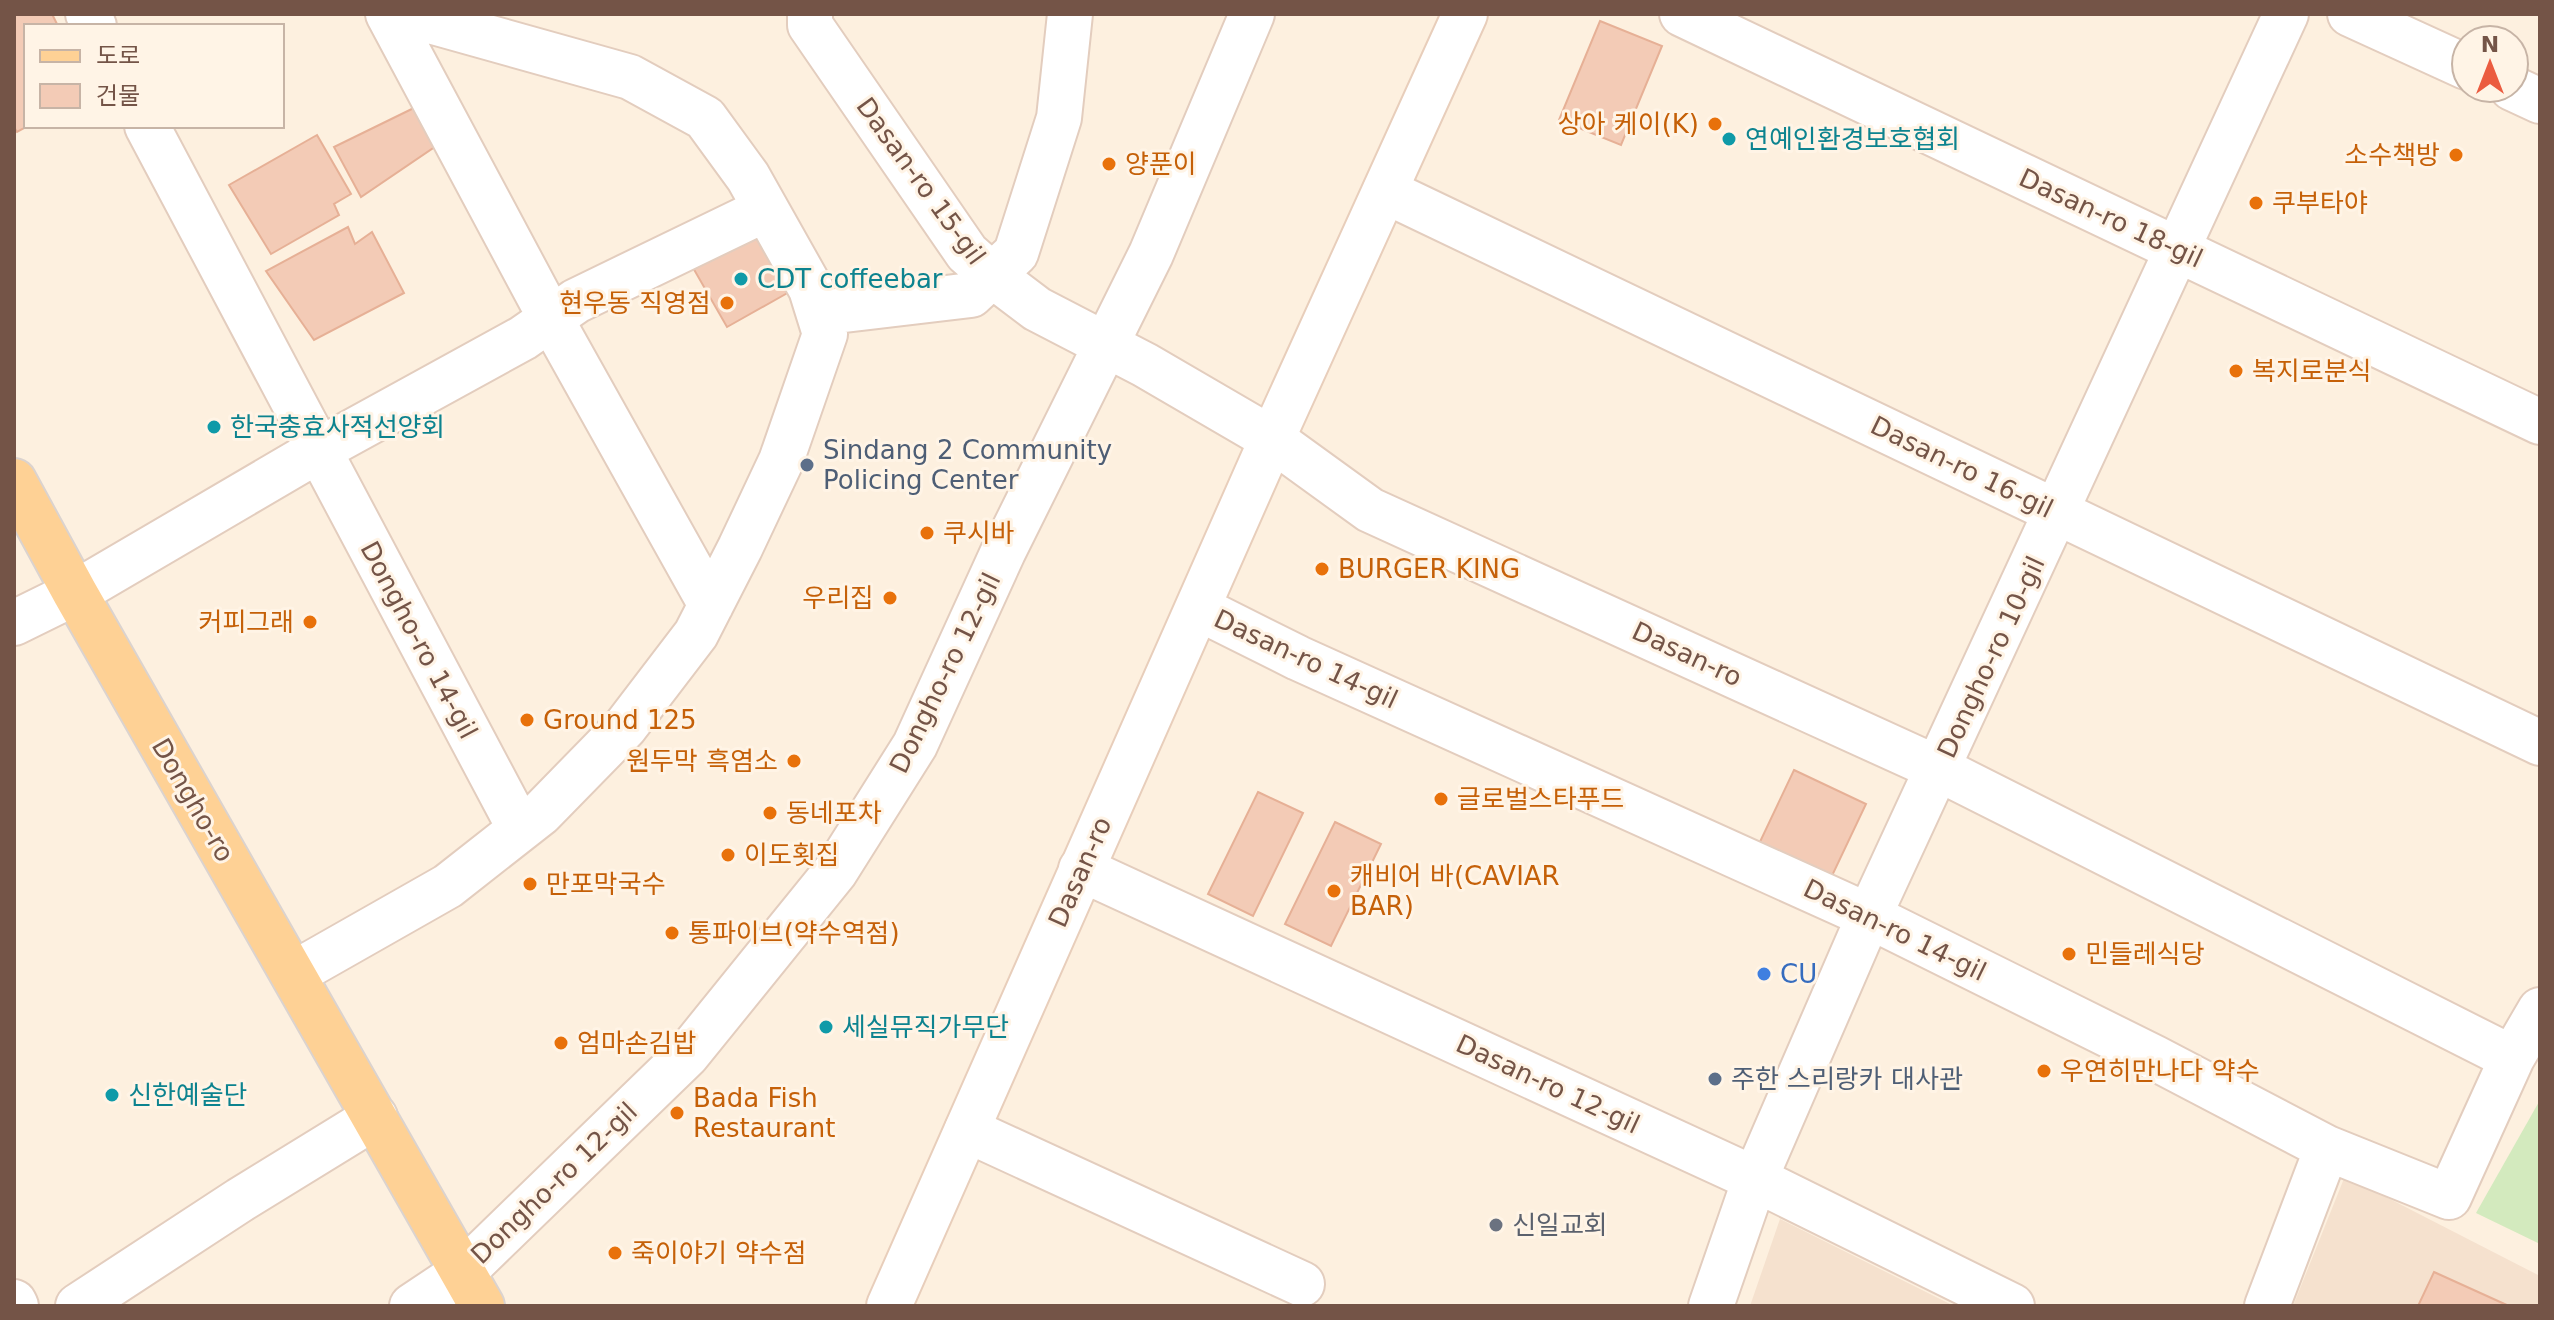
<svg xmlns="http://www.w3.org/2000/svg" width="2554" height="1320" font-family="'DejaVu Sans','Noto Sans KR',sans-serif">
<rect width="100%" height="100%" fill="#fdf0df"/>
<path fill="#f5e1ce" d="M2345,1176L2540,1276V1306H2293Z
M1780,1219L1954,1306H1750Z"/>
<path fill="#d3eabe" d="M2540,1100V1244L2476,1213Z"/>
<path fill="#f3cbb6" stroke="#e6b096" stroke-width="2" d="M14,14H52L58,26H26L28,126L17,132L14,127Z
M1600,21L1662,46L1621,145L1559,120Z
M420,105L436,146L361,197L334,147Z
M317,135L351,194L334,204L339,215L271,254L229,185Z
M348,227L355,244L372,232L404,293L314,340L266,271Z
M758,237L791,291L727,327L692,266Z
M1794,770L1866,804L1830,880L1758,846Z
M1258,792L1303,813L1253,916L1208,894Z
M1335,822L1381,844L1331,946L1285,924Z
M2434,1272L2509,1306H2418Z"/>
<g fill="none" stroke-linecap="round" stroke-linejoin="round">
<g stroke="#e3cdbe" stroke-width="48">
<path id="street" d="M88,14L94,26
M388,14L551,319L711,605
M810,14V25L967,253L992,275L1037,309L1145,365L1272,439L1370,510L1939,769L2512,1058
M1682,14L2540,422
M2350,14L2466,67
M2512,88L2540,101
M147,126L520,829
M1385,191L2540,743
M819,313L971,295L1016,253L1059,118L1070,14
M1198,608L1298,658L1869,916L2155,1058L2327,1148L2449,1197L2512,1058L2540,1010
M14,623L75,593L319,450L523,338L576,301L766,209
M1081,869L1755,1179L2012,1306
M293,974L448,886L541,813L625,727L696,634L740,548L781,461L825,334L811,289L748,177L705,118L630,77L405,14
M967,1130L1302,1284
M14,1302L16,1306
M78,1306L240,1200L375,1117
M412,1306L463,1272L687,1055L835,872L915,745L1003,552L1151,254L1252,14
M1711,1306L1755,1179L1869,916L2286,14
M2267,1306L2327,1148"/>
</g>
<g stroke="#e8cebb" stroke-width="48">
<path id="secondary" d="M889,1306L1272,439L1465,14"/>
</g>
<g stroke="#dbd3cf" stroke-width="48">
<path id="primary" d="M14,481L75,593L482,1306"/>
</g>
<use href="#street" stroke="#fff" stroke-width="44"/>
<use href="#secondary" stroke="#fff" stroke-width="44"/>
<use href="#primary" stroke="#fed195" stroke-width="44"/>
</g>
<g fill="#e8710a" stroke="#fff4e6" stroke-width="3">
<circle cx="1715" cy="124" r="8"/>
<circle cx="2456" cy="155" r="8"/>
<circle cx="1109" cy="164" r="8"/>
<circle cx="2256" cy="203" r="8"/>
<circle cx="727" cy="303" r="8"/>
<circle cx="2236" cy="371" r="8"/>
<circle cx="927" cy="533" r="8"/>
<circle cx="1322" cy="569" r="8"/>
<circle cx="890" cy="598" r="8"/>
<circle cx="310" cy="622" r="8"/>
<circle cx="527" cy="720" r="8"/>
<circle cx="794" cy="761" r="8"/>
<circle cx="1441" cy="799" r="8"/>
<circle cx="770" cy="813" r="8"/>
<circle cx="728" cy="855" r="8"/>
<circle cx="530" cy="884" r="8"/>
<circle cx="1334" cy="891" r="8"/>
<circle cx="672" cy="933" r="8"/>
<circle cx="2069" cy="954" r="8"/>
<circle cx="561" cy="1043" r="8"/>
<circle cx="2044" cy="1071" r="8"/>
<circle cx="677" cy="1113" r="8"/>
<circle cx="615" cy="1253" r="8"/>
</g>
<g fill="#0f9aa8" stroke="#fff4e6" stroke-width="3">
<circle cx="1729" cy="139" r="8"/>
<circle cx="741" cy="279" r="8"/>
<circle cx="214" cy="427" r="8"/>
<circle cx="826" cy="1027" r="8"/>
<circle cx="112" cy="1095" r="8"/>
</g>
<g fill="#5c6f8a" stroke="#fff4e6" stroke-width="3">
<circle cx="807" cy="465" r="8"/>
<circle cx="1715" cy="1079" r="8"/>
</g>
<circle fill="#3f7fe0" stroke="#fff4e6" stroke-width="3" cx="1764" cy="974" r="8"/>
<circle fill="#6b7280" stroke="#fff4e6" stroke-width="3" cx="1496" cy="1225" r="8"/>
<g text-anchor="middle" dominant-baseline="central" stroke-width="6" stroke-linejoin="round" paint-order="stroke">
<g font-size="26" fill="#c56008" stroke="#fff4e6" text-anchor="start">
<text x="1699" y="124" text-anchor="end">상아 케이(K)</text>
<text x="2440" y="155" text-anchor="end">소수책방</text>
<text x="1125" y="164">양푼이</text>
<text x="2272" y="203">쿠부타야</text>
<text x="711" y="303" text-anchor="end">현우동 직영점</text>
<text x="2252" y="371">복지로분식</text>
<text x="943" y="533">쿠시바</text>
<text x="1338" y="569">BURGER KING</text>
<text x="874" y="598" text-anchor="end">우리집</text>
<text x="294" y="622" text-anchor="end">커피그래</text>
<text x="543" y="720">Ground 125</text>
<text x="778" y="761" text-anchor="end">원두막 흑염소</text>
<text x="1457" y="799">글로벌스타푸드</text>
<text x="786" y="813">동네포차</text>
<text x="744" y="855">이도횟집</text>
<text x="1350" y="876">캐비어 바(CAVIAR<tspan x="1350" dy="30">BAR)</tspan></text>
<text x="546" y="884">만포막국수</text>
<text x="688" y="933">통파이브(약수역점)</text>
<text x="2085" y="954">민들레식당</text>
<text x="577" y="1043">엄마손김밥</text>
<text x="2060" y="1071">우연히만나다 약수</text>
<text x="693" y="1098">Bada Fish<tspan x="693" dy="30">Restaurant</tspan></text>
<text x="631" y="1253">죽이야기 약수점</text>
</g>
<g font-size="26" fill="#0d838f" stroke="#fff4e6" text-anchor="start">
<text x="1745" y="139">연예인환경보호협회</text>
<text x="757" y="279">CDT coffeebar</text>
<text x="230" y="427">한국충효사적선양회</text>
<text x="842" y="1027">세실뮤직가무단</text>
<text x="128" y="1095">신한예술단</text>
</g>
<g font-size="26" fill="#745447" stroke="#fff4e6">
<text transform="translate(921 181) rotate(54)">Dasan-ro 15-gil</text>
<text transform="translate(2111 218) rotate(25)">Dasan-ro 18-gil</text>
<text transform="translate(1962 467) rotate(26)">Dasan-ro 16-gil</text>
<text transform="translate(419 640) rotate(62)">Dongho-ro 14-gil</text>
<text transform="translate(1687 654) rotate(25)">Dasan-ro</text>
<text transform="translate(1991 657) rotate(-65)">Dongho-ro 10-gil</text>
<text transform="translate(1306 659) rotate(25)">Dasan-ro 14-gil</text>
<text transform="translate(945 673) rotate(-64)">Dongho-ro 12-gil</text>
<text transform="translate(193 800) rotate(60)">Dongho-ro</text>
<text transform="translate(1080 872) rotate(-66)">Dasan-ro</text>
<text transform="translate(1895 930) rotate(26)">Dasan-ro 14-gil</text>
<text transform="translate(1548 1084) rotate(25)">Dasan-ro 12-gil</text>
<text transform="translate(554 1183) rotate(-44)">Dongho-ro 12-gil</text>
</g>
<g font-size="26" fill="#4e5e75" stroke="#fff4e6" text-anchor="start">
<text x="823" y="450">Sindang 2 Community<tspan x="823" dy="30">Policing Center</tspan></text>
<text x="1731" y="1079">주한 스리랑카 대사관</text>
</g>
<g font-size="26" fill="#366cbe" stroke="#fff4e6" text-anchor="start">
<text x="1780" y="974">CU</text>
</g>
<g font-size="26" fill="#5b616d" stroke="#fff4e6" text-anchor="start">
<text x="1512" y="1225">신일교회</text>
</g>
</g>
<rect width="2554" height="1320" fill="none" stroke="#745447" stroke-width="32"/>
<rect x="24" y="24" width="260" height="104" fill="#fff4e6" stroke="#c7b4a6" stroke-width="2"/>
<rect x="40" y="50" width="40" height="12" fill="#fed195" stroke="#c7b4a6" stroke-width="2"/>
<text x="96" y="64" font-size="24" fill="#745447">도로</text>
<rect x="40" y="84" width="40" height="24" fill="#f3cbb6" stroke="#c7b4a6" stroke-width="2"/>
<text x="96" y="104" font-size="24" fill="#745447">건물</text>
<g transform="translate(2490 64)"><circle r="38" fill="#fff4e6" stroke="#c7b4a6" stroke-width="2"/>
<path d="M0-6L14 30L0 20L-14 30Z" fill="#eb5c40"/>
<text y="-12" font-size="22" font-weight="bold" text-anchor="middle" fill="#745447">N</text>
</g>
</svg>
